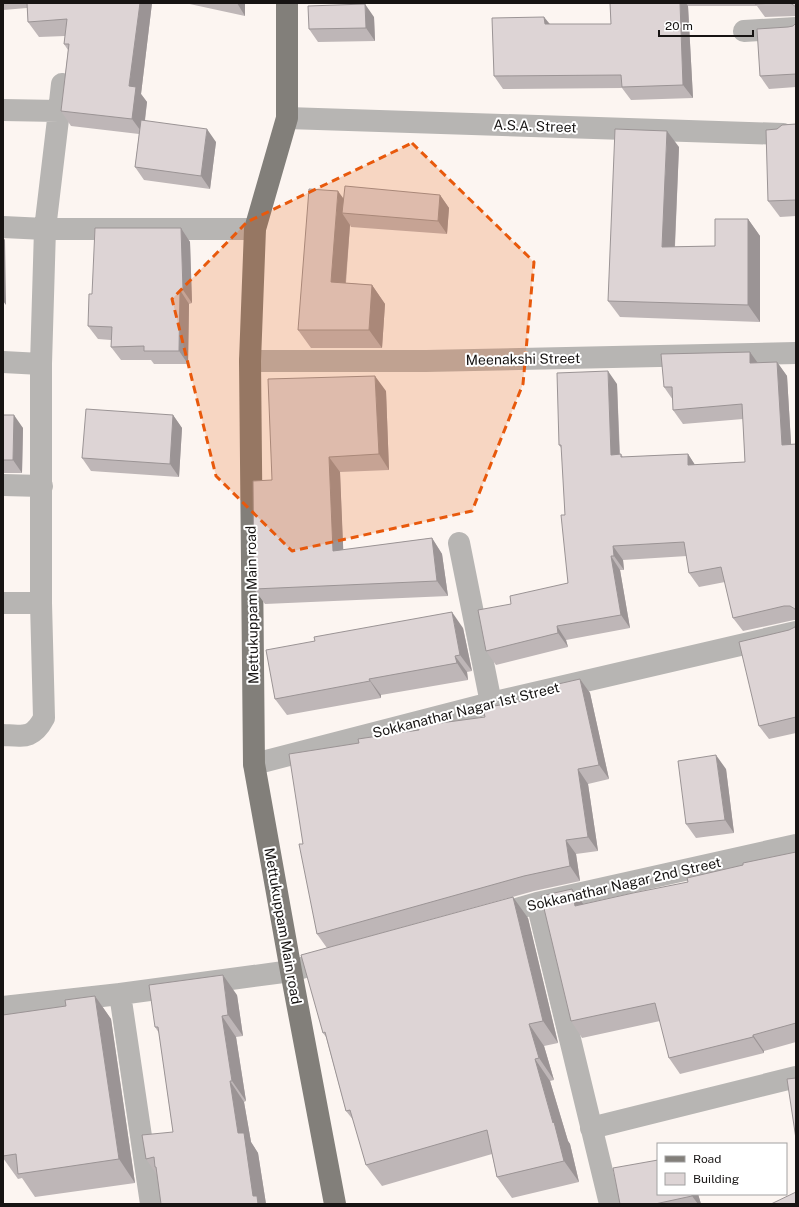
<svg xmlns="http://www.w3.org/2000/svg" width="799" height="1207" font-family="'Public Sans',sans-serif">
<rect width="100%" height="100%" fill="#fcf5f1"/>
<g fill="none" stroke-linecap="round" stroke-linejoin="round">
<path stroke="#b7b5b3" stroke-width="22" d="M744,31L796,28
M3,110L59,111L45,229L41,364V603L44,718C33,739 24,736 3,735
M59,111L62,84
M287,118L783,134
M3,227L45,229H255
M250,361H426L796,353
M3,362L41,364
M3,485L42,486
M459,543L491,703
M3,603H41
M254,764L491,703L796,632
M537,903L610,1204
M492,916L537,903L796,845
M120,994L151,1204
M3,1007L120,994L291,971L334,959
M591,1128L796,1077"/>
<path stroke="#827f7a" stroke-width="22" d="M287,3V118L255,229L250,361L254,764L291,971L335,1204"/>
</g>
<path fill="#beb6b7" d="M3,3H152L141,94L147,102L145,121L216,142L210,189L144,180L135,167L139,134L71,126L61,111L68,50L64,44L65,36L39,37L28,22L27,8L3,10Z
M185,3H245V16Z
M610,3H796V16L765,17L757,6H688L693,98L631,100L622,88L503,89L494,76L544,17L550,24H611Z
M374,17L375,41L318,42L309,29Z
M796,23V87L769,89L760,76L788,27L793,26Z
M796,124V216L780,217L768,201L777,129Z
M679,147L675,247L715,246L748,219L760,236V322L620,317L608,301Z
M440,195L449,208L447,234L351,227L350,225L346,283L372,285L385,304L382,348H311L298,330L344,199Z
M181,228L190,242L192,303L189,304L188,364H154L151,360H121L111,347V340L98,339L88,326L92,294Z
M777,362L787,376L791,444H796V620H794L743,631L733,618L725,582L699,587L689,573L687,556L623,560L624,570H620L630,628L566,640L568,647L496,665L486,651L511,604L568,583L562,449L559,445L617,384L620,454H621L623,457L688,454L695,465L745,462L743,419L683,424L673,410V400L664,387L758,363Z
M386,391L389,470L340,472L343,550L432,538L442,554L448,596L265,604L254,589L272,480Z
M3,415L23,428L22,473H3Z
M173,415L182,428L179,477L91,471L82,458Z
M796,625V733L769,739L759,726L789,630L795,627Z
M463,628L472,671L467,672L468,680L381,695V698L287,715L275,699Z
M580,679L590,693L609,779L588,784L598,851L576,854L580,881L534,891L327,948L317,934L303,844L359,743L485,717L534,699Z
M726,769L734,833L696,838L686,824Z
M796,852V1042L764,1051V1053L680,1074L669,1058L660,1021L582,1038L571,1021L583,904L688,882Z
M528,918L558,1043L544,1046L554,1080L550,1081L568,1141L570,1144L579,1182L512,1198L497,1177L492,1154L382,1186L366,1165L354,1121L346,1111L326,1037L323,1033Z
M237,995L243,1036L236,1037L246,1101L244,1102L251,1142L258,1153L266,1204H161L157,1175L146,1159L173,1132L159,1033L155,1027Z
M95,996L111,1019L135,1183L35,1197L22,1178L18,1179L3,1158V1018L66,1006Z
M658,1194H698L701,1204H620Z"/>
<path fill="#9b9495" d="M140,3H152L141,94L147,102L143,134L132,119L129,86Z
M237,3H245V16Z
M680,3H686L688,6L693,98L683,85Z
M365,4L374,17L375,41L366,28Z
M544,17L554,30L545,24Z
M207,129L216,142L210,189L201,176Z
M667,131L679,147L674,263L662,247Z
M338,191L351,209L342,213L350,225L344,301L331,282Z
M440,195L449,208L447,234L438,221Z
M748,219L760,236V322L748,305Z
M181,228L190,242L192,303L183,290Z
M3,237L5,240L6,305L3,301Z
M372,285L385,304L382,348L369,330Z
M180,290L189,304L188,364L179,351Z
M750,352L760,366L750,363Z
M777,362L787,376L792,459L782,445Z
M608,371L617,384L620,469L611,455Z
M375,376L386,391L389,470L379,454Z
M14,415L23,428L22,473L13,460Z
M173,415L182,428L179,477L170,464Z
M688,454L697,468L688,465Z
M329,457L340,472L344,567L333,551Z
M432,538L442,554L448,596L437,581Z
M613,546L623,560L624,570L614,556Z
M611,556L620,570L630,628L621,615Z
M452,612L463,628L472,671L460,655Z
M557,626L566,640L568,647L558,633Z
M455,656L467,672L468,680L457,663Z
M369,679L381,695V698L370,681Z
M580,679L590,693L609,779L599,765Z
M716,755L726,769L734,833L725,820Z
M578,769L588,784L598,851L588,837Z
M566,840L576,854L580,881L570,866Z
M572,889L584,905L575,906Z
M513,897L528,918L558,1043L543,1021Z
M223,975L237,995L243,1036L228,1015Z
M95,996L111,1019L135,1183L119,1159Z
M222,1016L236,1037L246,1101L232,1081Z
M529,1024L544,1046L554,1080L539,1058Z
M753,1035L764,1051V1053L753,1037Z
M535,1059L550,1081L568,1141L570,1144L579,1182L564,1161Z
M230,1081L244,1102L251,1142L258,1153L266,1204H258L253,1196L238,1133Z
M692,1194H698L701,1204H698L692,1196Z"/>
<path fill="#ddd4d5" stroke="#9b9495" d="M27,3H140L129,86L136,87L132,119L61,111L69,44H64L67,19L28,22Z
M610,3H680L683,85L622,87L621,75L494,76L492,18L544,17L545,24H611Z
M755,3H776L755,4Z
M789,3H796V7L792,4Z
M365,4L366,28L309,29L308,6Z
M796,23V74L760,76L757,29L788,27L793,26Z
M141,120L207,129L201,176L135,167Z
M796,124V200L768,201L766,130L777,129L782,125Z
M615,129L667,131L662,247L715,246V219H748V305L608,301Z
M345,186L440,195L438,221L342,213Z
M309,189L338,191L331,282L372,285L369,330H298Z
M95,228H181L183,290H180L179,351H144V346L111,347L112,327L88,326L89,294H92Z
M750,352V363L777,362L782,445L796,444V611L795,609L790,606H784L733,618L721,567L689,573L684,542L613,546L614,556H611L621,615L557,626L558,633L486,651L478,610L511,604L510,596L568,583L561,515H565L561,445H559L557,373L608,371L611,455L621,454V457L688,454V465L745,462L742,404L673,410L672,387H664L661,354Z
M375,376L379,454L329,457L333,551L432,538L437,581L254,589L253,481L272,480L268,379Z
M86,409L173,415L170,464L82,458Z
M3,415H14L13,460H3Z
M452,612L460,655L455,656L457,663L369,679L370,681L275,699L266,650L315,641L314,637Z
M796,625V717L759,726L739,642L789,630L795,627Z
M580,679L599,765L578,769L588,837L566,840L570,866L524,876L317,934L299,844H303L289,754L359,743L358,739L419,730L418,726L485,717L483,708L534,699L532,690Z
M716,755L725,820L686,824L678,761Z
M796,852V1023L753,1035V1037L669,1058L655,1003L571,1021L541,896L572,889L575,906L633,893L688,882L687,878L743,865V863Z
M513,897L543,1021L529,1024L539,1058L535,1059L553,1123L554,1122L564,1161L497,1177L487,1130L366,1165L350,1110L346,1111L325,1032L323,1033L301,955Z
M223,975L228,1015L222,1016L232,1081H230L238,1133H244L253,1196H257L258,1204H161L156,1167H155L154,1157L146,1159L142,1135L173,1132L158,1027H155L149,985Z
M95,996L119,1159L18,1174L16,1154L3,1156V1015L66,1006L65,1000Z
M796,1078V1139L787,1079Z
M658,1160V1194H692V1196L655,1204H620L613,1168Z
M796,1192V1204H771Z"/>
<path fill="#e8590c" fill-opacity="0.2" stroke="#e8590c" stroke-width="3" stroke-dasharray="8 5" stroke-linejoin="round" d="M412,143L534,262L523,384L472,511L292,551L216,476L172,299L247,222Z"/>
<g text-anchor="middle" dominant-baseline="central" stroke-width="4" stroke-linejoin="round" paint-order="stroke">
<g font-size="14" fill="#171413" stroke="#fff">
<text transform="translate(535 126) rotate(2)">A.S.A. Street</text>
<text transform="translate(523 359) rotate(-1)">Meenakshi Street</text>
<text transform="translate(252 605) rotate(-91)">Mettukuppam Main road</text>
<text transform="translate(466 710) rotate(-14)">Sokkanathar Nagar 1st Street</text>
<text transform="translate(624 884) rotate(-13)">Sokkanathar Nagar 2nd Street</text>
<text transform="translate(283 926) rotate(80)">Mettukuppam Main road</text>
</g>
</g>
<rect width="799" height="1207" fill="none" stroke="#171413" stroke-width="8"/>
<rect x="657" y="1143" width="130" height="52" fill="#ffffff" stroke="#a2a1a1"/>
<rect x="665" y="1156" width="20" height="6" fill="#827f7a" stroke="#a2a1a1"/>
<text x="693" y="1163" font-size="12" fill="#171413">Road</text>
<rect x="665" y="1173" width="20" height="12" fill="#ddd4d5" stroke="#a2a1a1"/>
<text x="693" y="1183" font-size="12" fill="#171413">Building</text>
<path d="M659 30v6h94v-6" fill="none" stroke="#171413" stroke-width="2"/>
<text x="665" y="30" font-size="12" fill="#171413" stroke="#ffffff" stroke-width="3" paint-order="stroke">20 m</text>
</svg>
